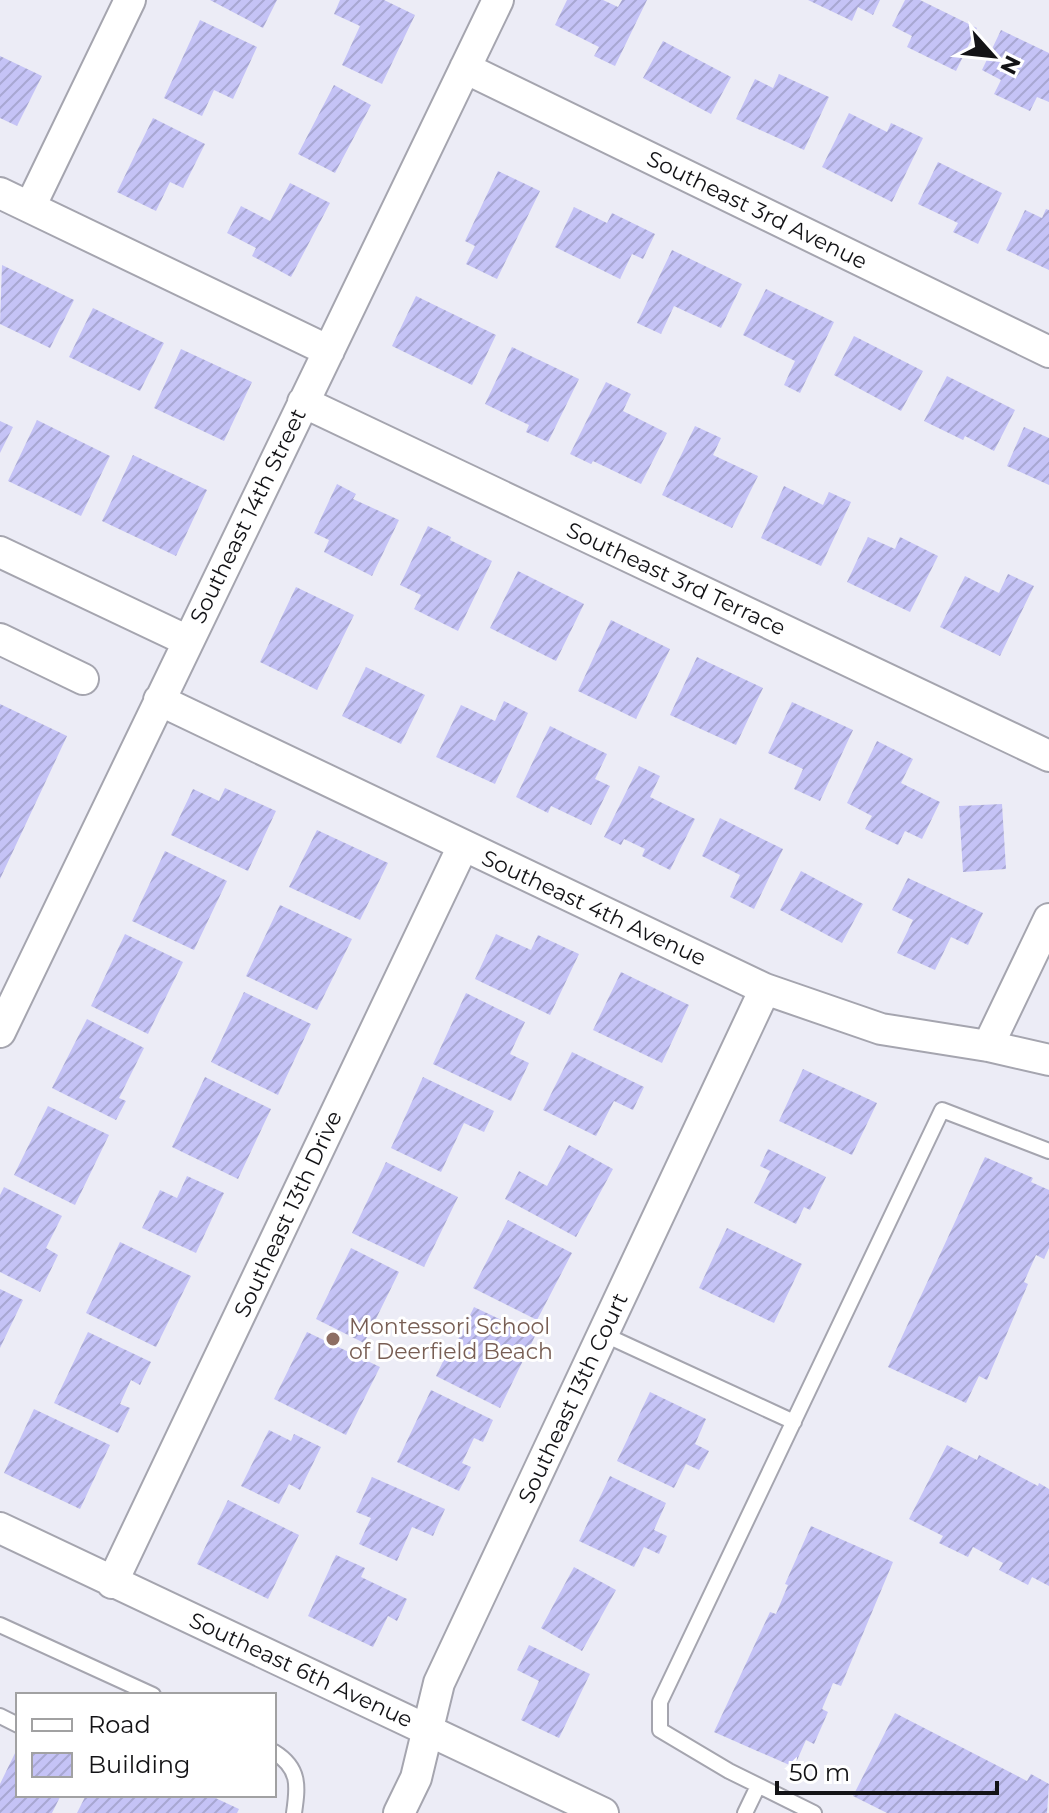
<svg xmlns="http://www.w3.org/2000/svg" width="1049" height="1813" font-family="Montserrat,sans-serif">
<defs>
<pattern id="building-hatch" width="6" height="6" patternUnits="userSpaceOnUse" patternTransform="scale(2)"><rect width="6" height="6" fill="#c5c3f6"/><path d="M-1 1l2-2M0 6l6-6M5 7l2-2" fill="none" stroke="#a8a7d2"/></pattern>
</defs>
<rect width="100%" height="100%" fill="#ececf6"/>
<path fill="url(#building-hatch)" d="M210,0H277L263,28Z
M340,0H384L415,15L382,84L342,65L360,26L334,14Z
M567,0H603L618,7L622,0H647L615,66L594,56L599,47L555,25Z
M808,0H880L873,15L858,7L852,21Z
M905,0H920L977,28L956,71L907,47L912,36L892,26Z
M200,20L257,47L233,99L214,90L202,116L164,98Z
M1001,30L1049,53V102L1037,97L1030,111L994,94L1001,80L982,70Z
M663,41L731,77L711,114L643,78Z
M0,56L42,76L17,126L0,118Z
M779,74L829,97L804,150L736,119L755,79L773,88Z
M334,85L371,105L335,173L298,154Z
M849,113L887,132L891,123L923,138L892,202L822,167Z
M153,118L205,144L183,188L170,182L156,211L117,192Z
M938,162L1002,193L978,244L953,232L958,223L918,204Z
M498,171L540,191L497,279L466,264L475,246L465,241Z
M290,183L330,203L291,277L252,256L256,248L227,233L241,206L270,221Z
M574,207L607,223L612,213L655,234L643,259L632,254L620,279L555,247Z
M1046,209L1049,210V270L1006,250L1025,210L1042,218Z
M672,250L742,284L721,328L674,306L661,334L637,323Z
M2,265L74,300L50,348L0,324Z
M766,289L834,322L800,393L784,385L795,361L743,335Z
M416,296L496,335L472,385L392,346Z
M93,308L164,343L140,391L69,357Z
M854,336L923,371L901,411L834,375Z
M512,347L579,379L548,442L526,432L529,425L485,404Z
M181,349L252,382L224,441L154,408Z
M947,376L1015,410L994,451L965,436L963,440L924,421Z
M606,382L631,394L623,411L667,433L641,484L593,461L591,464L570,454Z
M37,420L110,456L81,516L8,481Z
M0,421L13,427L0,453Z
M695,426L721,438L713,455L758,476L732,528L662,495Z
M1024,427L1049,438V485L1007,466Z
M133,455L207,490L176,556L102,521Z
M337,484L356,494L353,499L399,520L372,576L324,552L329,540L314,533Z
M784,486L823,505L829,492L851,502L821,566L761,538Z
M428,526L451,537L450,540L492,561L458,631L414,609L421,595L400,585Z
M868,537L895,549L900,537L938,556L910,612L847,582Z
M518,571L584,604L556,661L490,628Z
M1008,574L1034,586L1000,656L940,627L965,576L999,593Z
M296,587L354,615L317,690L260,662Z
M611,620L670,649L636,719L578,691Z
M697,657L763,688L736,745L670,715Z
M366,667L425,695L401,744L342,716Z
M504,701L528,713L495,784L436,757L461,705L495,721Z
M792,702L853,730L820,801L794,789L803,769L768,753Z
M0,704L67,736L0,879Z
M550,726L607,754L595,779L610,786L591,825L551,806L548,813L516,797Z
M877,741L913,759L901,783L940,802L922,839L905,831L898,845L865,829L872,816L847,803Z
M639,766L660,776L650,797L695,819L670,870L642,856L645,849L624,839L621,845L604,837Z
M225,788L276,811L248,871L171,835L193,789L219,801Z
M1002,804L1006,869L963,872L959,806Z
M720,818L783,849L754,909L730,897L740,875L702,856Z
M317,830L388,863L360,920L289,887Z
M165,851L227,881L194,950L132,921Z
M801,871L863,904L842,943L780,910Z
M908,878L983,913L968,945L951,937L935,970L897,953L913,920L892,910Z
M280,905L352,939L317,1010L246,976Z
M125,934L183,962L148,1034L91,1006Z
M496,934L531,950L538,935L579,954L550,1015L475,979Z
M621,972L689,1005L662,1063L593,1030Z
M244,992L311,1024L278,1095L211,1062Z
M466,993L525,1022L510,1054L529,1063L511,1101L433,1064Z
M87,1019L144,1048L119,1098L126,1101L116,1120L52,1088Z
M572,1052L644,1087L633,1110L614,1101L596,1136L543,1110Z
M803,1069L877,1103L852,1155L779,1121Z
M205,1077L271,1109L238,1179L172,1147Z
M423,1077L494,1111L484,1132L464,1123L441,1172L391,1148Z
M48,1106L109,1135L75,1205L14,1175Z
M569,1145L613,1169L576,1237L505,1199L519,1171L547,1186Z
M768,1149L826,1177L810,1210L804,1207L796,1224L754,1203L770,1171L760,1166Z
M985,1157L1033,1178L1031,1182L1049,1190V1248L1044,1259L1036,1255L1024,1282L1028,1284L987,1380L979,1376L966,1403L888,1367Z
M386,1162L458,1197L424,1267L352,1233Z
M187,1176L224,1193L196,1253L142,1228L160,1190L177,1198Z
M4,1187L62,1216L46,1248L58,1255L40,1292L0,1272V1195Z
M508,1220L572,1253L537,1320L473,1288Z
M727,1228L802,1264L774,1323L699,1288Z
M120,1242L191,1276L156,1347L86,1313Z
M351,1248L399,1272L364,1343L316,1319Z
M0,1289L23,1300L0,1348Z
M474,1307L535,1336L500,1408L436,1376L448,1351L452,1352Z
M88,1332L151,1362L140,1385L131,1380L120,1404L130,1408L118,1433L54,1403Z
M307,1332L380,1367L346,1435L274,1399Z
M431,1390L493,1420L483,1442L474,1438L462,1463L471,1467L459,1491L397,1462Z
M650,1392L706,1419L695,1444L709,1451L699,1470L686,1464L674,1488L617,1461Z
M34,1409L110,1445L80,1509L4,1473Z
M269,1430L291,1441L294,1434L321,1447L300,1490L289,1484L279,1504L241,1486Z
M947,1445L977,1460L979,1455L1038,1486L1039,1483L1049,1489V1586L1032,1577L1028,1585L999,1570L1003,1563L973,1547L968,1557L939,1543L943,1536L909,1519Z
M610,1476L666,1503L654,1530L667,1536L659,1554L644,1547L634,1567L579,1541Z
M372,1477L445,1509L433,1536L412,1527L397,1561L359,1544L371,1518L356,1512Z
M228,1500L299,1535L268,1599L197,1564Z
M811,1526L893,1562L841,1686L833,1683L822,1709L828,1712L814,1744L806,1740L794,1767L714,1732L770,1612L776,1614L788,1585L785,1584Z
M336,1555L365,1568L361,1577L407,1599L397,1621L388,1616L373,1647L308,1616Z
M574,1567L616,1590L582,1651L541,1628Z
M529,1645L590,1674L559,1738L521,1720L539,1681L517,1670Z
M895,1713L1027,1781L1031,1774L1049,1784L1047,1813H887L853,1796Z
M18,1747V1795H61L52,1813H0V1784Z
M86,1795H209L239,1809L237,1813H77Z"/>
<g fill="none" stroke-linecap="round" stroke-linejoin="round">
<g stroke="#a5a5af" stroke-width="18">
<path id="lane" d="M603,1334L794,1422
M0,1625L153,1695
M0,1716L18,1725
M274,1752C300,1768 298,1786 294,1813
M745,1813L758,1786
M814,1813L729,1771L660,1730V1702L942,1110L1049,1151"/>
</g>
<g stroke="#a5a5af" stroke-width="34">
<path id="street" d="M465,68L1049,352
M0,193L329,351
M30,207L130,0
M303,402L1049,756
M0,552L188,641
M0,639L83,679
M159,700L765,989L881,1029L988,1046L1049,1060
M0,1032L498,0
M988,1046L1049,919
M0,1528L603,1813
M112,1583L463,846
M399,1813L416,1778L439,1683L765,989"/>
</g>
<use href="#lane" stroke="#fff" stroke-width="14"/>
<use href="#street" stroke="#fff" stroke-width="30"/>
</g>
<circle fill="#8d6e63" stroke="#fff" stroke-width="3" cx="333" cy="1339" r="8"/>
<g text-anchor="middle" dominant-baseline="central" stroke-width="6" stroke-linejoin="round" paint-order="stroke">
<g font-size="22" fill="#131316" stroke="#fff">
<text transform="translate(757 210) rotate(26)">Southeast 3rd Avenue</text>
<text transform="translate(248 516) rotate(-64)">Southeast 14th Street</text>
<text transform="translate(676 579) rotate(25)">Southeast 3rd Terrace</text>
<text transform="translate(594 908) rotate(25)">Southeast 4th Avenue</text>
<text transform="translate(288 1214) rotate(-65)">Southeast 13th Drive</text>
<text transform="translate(573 1398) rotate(-65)">Southeast 13th Court</text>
<text transform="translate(301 1670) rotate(25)">Southeast 6th Avenue</text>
</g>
<g font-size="22" fill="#785e54" stroke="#fff" text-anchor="start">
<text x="349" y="1326">Montessori School<tspan x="349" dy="25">of Deerfield Beach</tspan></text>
</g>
</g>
<rect x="16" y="1693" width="260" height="104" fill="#ffffff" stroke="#a1a1a2" stroke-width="2"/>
<rect x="32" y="1719" width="40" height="12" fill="#ffffff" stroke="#a1a1a2" stroke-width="2"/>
<text x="88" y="1733" font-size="24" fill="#131316">Road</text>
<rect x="32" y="1753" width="40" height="24" fill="url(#building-hatch)" stroke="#a1a1a2" stroke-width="2"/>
<text x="88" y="1773" font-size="24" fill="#131316">Building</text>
<g transform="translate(993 56) rotate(117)" stroke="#ffffff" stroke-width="6" paint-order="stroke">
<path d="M0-6L14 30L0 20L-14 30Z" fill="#131316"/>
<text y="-12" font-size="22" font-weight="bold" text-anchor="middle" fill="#131316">N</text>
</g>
<path d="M777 1781v12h220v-12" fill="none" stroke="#131316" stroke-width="4"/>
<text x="789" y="1781" font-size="24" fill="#131316" stroke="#ffffff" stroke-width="6" paint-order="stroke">50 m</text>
</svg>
